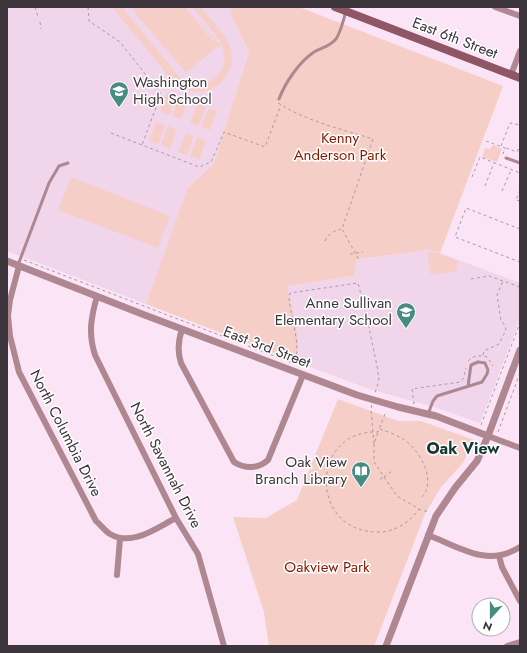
<svg xmlns="http://www.w3.org/2000/svg" width="527" height="653" font-family="Jost,sans-serif">
<rect width="100%" height="100%" fill="#fae4f5"/>
<path fill="#f1d6eb" d="M7,7H232L230,13L249,52L214,163L187,189L146,304L7,251Z
M428,250L440,253L520,283V319L480,423L434,407L369,389L297,362L299,354L298,340L287,286L354,276L357,260Z"/>
<path fill="#f5cfc7" d="M112,7H122L180,78C201,95 231,75 223,49C220,37 200,17 192,7H201C211,20 227,34 231,50C237,75 214,97 189,91C181,89 176,85 171,79Z
M130,7H185L214,42L215,41L191,11L221,46L219,48L218,46L186,73Z
M232,7H299L503,86L440,253L428,250L361,259L357,260L354,276L287,286C292,309 302,339 297,362L146,304L187,189L214,163L249,52L230,13Z
M167,92L176,96L169,115L160,111Z
M179,97L188,100L181,119L172,116Z
M197,104L206,107L198,126L190,123Z
M209,108L217,111L210,130L201,127Z
M156,122L165,125L158,144L149,141Z
M168,126L177,129L170,149L161,145Z
M186,133L194,136L187,155L178,152Z
M197,137L206,141L199,160L190,156Z
M493,145L502,149L497,162L482,157L485,148L490,149Z
M71,177L170,216L158,248L58,210Z
M427,252L438,253L458,261L456,271L431,275Z
M338,399L398,421H421L474,440L463,463L441,487L425,514L374,646H269L264,612L233,517L266,518L297,500Z"/>
<g fill="none" stroke-linecap="round" stroke-linejoin="round">
<path stroke="#aa9aa7" stroke-width="1" stroke-dasharray="3 3" stroke-linecap="butt" d="M35,7L38,17
M88,7L89,21L120,42L161,94L142,145
M40,22L41,29
M278,103C284,106 289,110 294,112C319,124 347,131 373,139L342,229L359,260
M111,133L199,167L211,162L224,132L265,147L281,105
M486,141L505,148L503,154
M501,146L510,123L520,125
M506,148L517,152L520,145
M472,177L480,157L520,173
M485,186L494,163
M520,190L516,200L520,201
M502,191L511,170
M520,229L466,208L455,237L520,262
M325,241C329,234 333,231 341,229
M350,254L363,252
M24,260L295,364C301,343 291,319 289,298L290,293L358,283L367,318L377,366L379,380L375,393
M471,279L489,276L520,287
M483,355L484,351L499,344L506,330L505,326L501,320L497,295L503,281
M468,361C474,355 479,355 487,357L493,366
M414,404L412,389L460,382L463,379L466,368
M372,405L371,409L374,444L378,432
M385,414L378,432C309,429 308,535 381,532C396,531 410,522 419,509
M481,425L520,323
M380,429C388,432 398,435 406,441C418,450 433,474 426,490C426,492 423,496 421,498
M498,432L520,373
M374,444V462L397,496L419,509L429,512
M384,477L392,471
M380,479L384,477"/>
<path stroke="#af8790" stroke-width="3" d="M279,99C285,83 299,62 314,52C320,48 329,47 335,40C340,35 344,18 346,11
M506,158L520,163
M18,265L49,183L59,166L68,163
M428,414L433,401L437,396L482,382L487,374L488,370L485,363L478,362L471,365L468,386"/>
<path stroke="#af8790" stroke-width="6" d="M495,7L520,16
M511,75L520,51
M19,266L10,300L8,316L10,336L19,372L96,521C101,525 105,531 110,534C132,547 156,528 176,518
M97,296C91,318 88,333 95,355L176,518L198,554L224,646
M182,329C178,341 177,351 181,363L234,462C245,469 258,469 268,460L303,375
M488,436L520,448
M428,535C460,547 487,568 520,547
M499,556L502,567L520,601
M117,575L120,539
M507,646L520,642"/>
<path stroke="#af8790" stroke-width="7" d="M7,261L142,314L357,395L398,407L436,416L488,436
M386,646L436,516L455,488L477,461L488,436L520,350"/>
<path stroke="#8f5665" stroke-width="8" d="M335,7L520,78"/>
</g>
<defs>
<g id="school-pin" transform="scale(1)"><path d="M0 17L-7.5 6A9.5 9.5 0 1 1 7.5 6Z" fill="#478c81" stroke="#fff"/><path d="M0-5L7-2L0 1L-7-2ZM-4 1L0 2.5L4 1V4Q0 6-4 4Z" fill="#fff"/></g>
<g id="library-pin" transform="scale(1)"><path d="M0 17L-7.5 6A9.5 9.5 0 1 1 7.5 6Z" fill="#478c81" stroke="#fff"/><path d="M-6-4Q-3-5.5-.7-3.5V5Q-3 3-6 4ZM6-4Q3-5.5 .7-3.5V5Q3 3 6 4Z" fill="#fff"/></g>
</defs>
<g fill-rule="evenodd">
<use href="#school-pin" x="119" y="91"/>
<use href="#school-pin" x="406" y="312"/>
<use href="#library-pin" x="361" y="471"/>
</g>
<g text-anchor="middle" dominant-baseline="central" stroke-width="3" stroke-linejoin="round" paint-order="stroke">
<g font-size="15" fill="#3d353c" stroke="#fff">
<text transform="translate(455 38) rotate(21)">East 6th Street</text>
<text transform="translate(267 347) rotate(21)">East 3rd Street</text>
<text transform="translate(66 433) rotate(63)">North Columbia Drive</text>
<text transform="translate(166 465) rotate(63)">North Savannah Drive</text>
</g>
<g font-size="15" fill="#3d353c" stroke="#fff" text-anchor="end">
<text x="133" y="82" text-anchor="start">Washington<tspan x="133" dy="17">High School</tspan></text>
<text x="392" y="303">Anne Sullivan<tspan x="392" dy="17">Elementary School</tspan></text>
<text x="347" y="462">Oak View<tspan x="347" dy="17">Branch Library</tspan></text>
</g>
<g font-size="15" fill="#831901" stroke="#fff">
<text x="340" y="138">Kenny<tspan x="340" dy="17">Anderson Park</tspan></text>
<text x="327" y="567">Oakview Park</text>
</g>
<g font-size="16" font-weight="bold" fill="#163732" stroke="#fff">
<text x="463" y="448">Oak View</text>
</g>
</g>
<rect width="527" height="653" fill="none" stroke="#3d353c" stroke-width="16"/>
<g transform="translate(491 617) rotate(201)"><circle r="19" fill="#ffffff" stroke="#b1aeb1"/>
<path d="M0-3L7 15L0 10L-7 15Z" fill="#478c81"/>
<text y="-6" font-size="11" font-weight="bold" text-anchor="middle" fill="#3d353c">N</text>
</g>
</svg>
